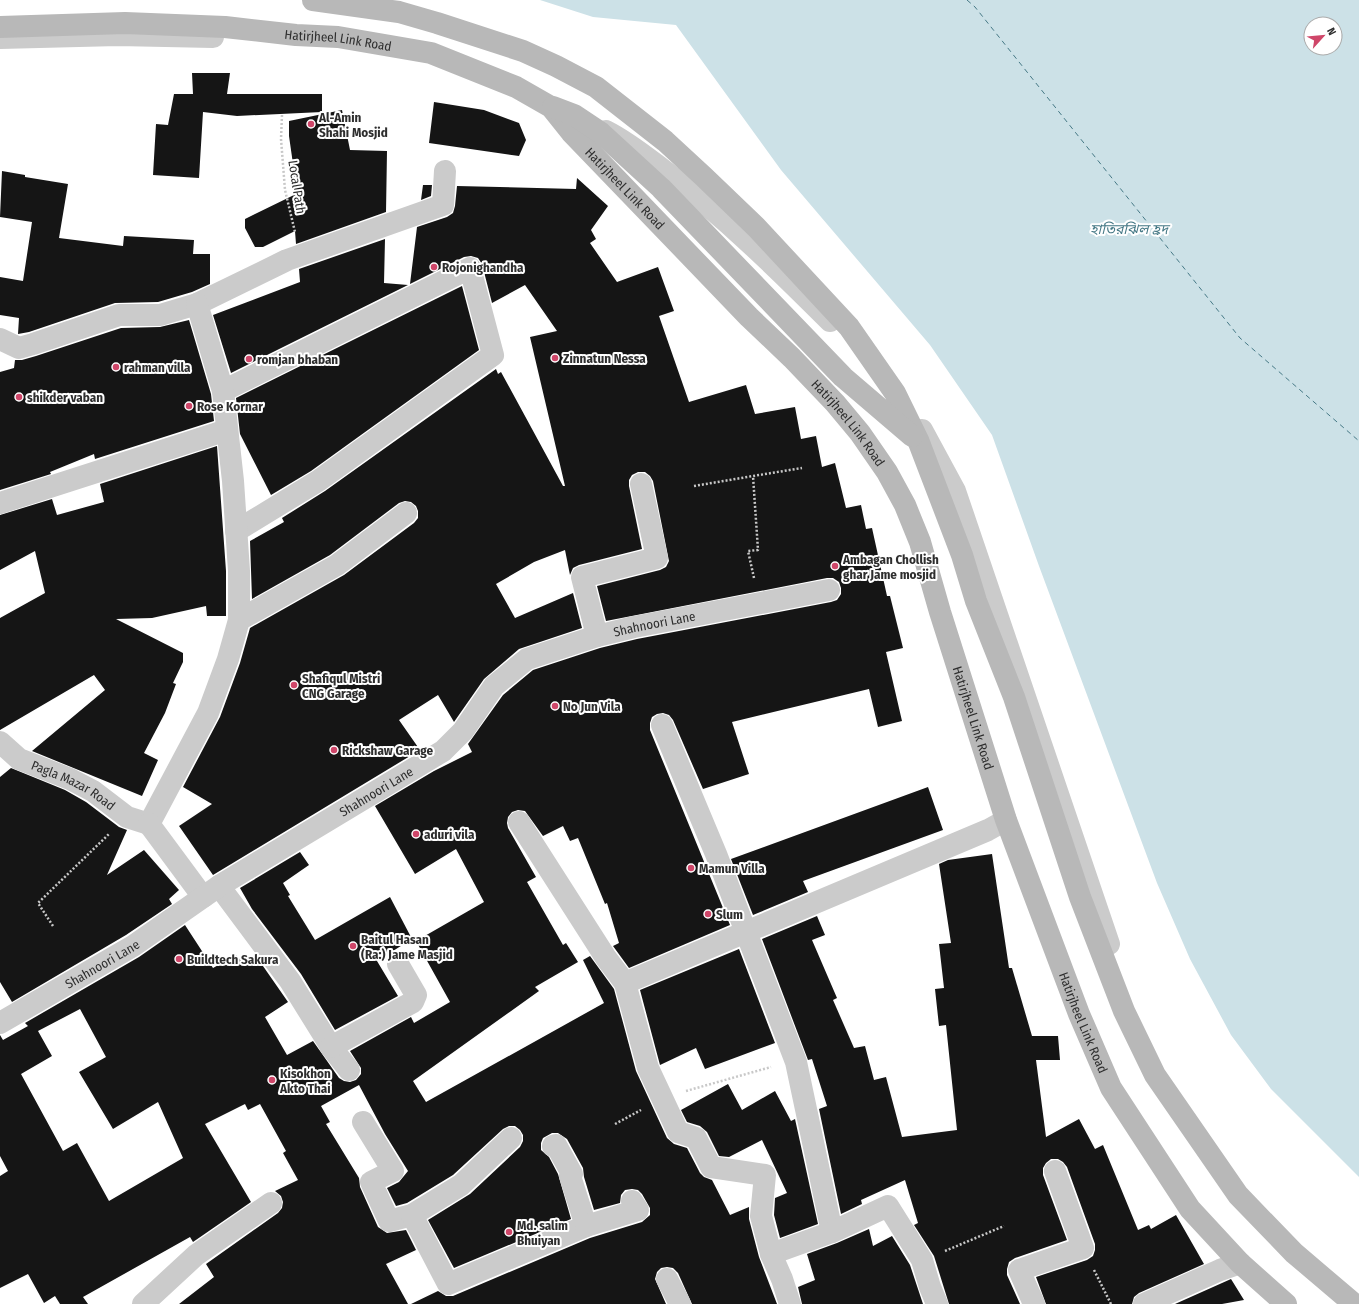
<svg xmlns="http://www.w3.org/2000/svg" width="1359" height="1304" font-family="'Fira Sans Condensed','Noto Sans Bengali',sans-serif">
<rect width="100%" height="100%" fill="#fff"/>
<path fill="#cce1e7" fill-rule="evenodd" d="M540,0H1359V1177L1271,1089L1231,1035L1190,959L1157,883L1039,566L992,435L930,345L781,170L676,25L593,17ZM1311,24H1335V48H1311Z"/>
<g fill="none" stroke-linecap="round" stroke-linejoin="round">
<path stroke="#467986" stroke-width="1" stroke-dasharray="5 4" stroke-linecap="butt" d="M967,0L975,7L1240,338L1359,441"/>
</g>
<path fill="#151515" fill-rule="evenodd" d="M192,73H230L227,94H322V112L237,116L203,112L199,178L153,175L156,124L168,125L174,94H193Z
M434,102L484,110L519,123L526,140L519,156L429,143Z
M342,110L350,150L387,151L386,212L296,244L295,231L263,247H255L245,228V219L294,195V171L289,136V121Z
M2,171L25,175V177L68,184L59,238L123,246L124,236L194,240L193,254H210V284L192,292L158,302L115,303L29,332L18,334L19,318L0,315V277L23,281L32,222L0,217Z
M577,178L608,206L591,230L596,239L590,243L617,282L658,267L674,311L659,316L689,402L746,385L755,414L795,407L801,439L816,436L822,467L835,463L846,508L861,505L866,529L872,528L887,596H890L903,648L886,652L902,721L878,727L869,689L732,722L749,774L703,789L673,720L669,715L663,713L657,714L652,717L650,723V730L730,925L629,968L613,946L619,943L607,903L605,904L578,838L570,841L563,826L543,836L525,811L518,810L512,812L508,817L507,823L508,828L536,877L527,882L563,945L566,943L578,962L535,987L539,991L413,1081L426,1102L604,1003L583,960L590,956L614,989L636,1071L667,1138L674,1144L687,1148L700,1173L704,1177L712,1180L730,1215L749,1207V1219L759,1257L777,1304H692L678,1273L673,1268L667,1267L661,1268L657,1272L655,1279L666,1304H411L438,1291L446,1296H453L590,1238L642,1222L650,1215V1208L642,1194L638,1190L632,1189L625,1190L621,1195L620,1203L594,1210L584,1177L583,1168L567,1139L558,1133H552L543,1138L541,1143V1150L549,1157L558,1174L571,1219L454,1268L428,1220L470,1194L520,1147L523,1141V1135L520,1130L515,1126H509L503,1129L453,1175L407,1203L396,1206L387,1188L399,1182L408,1171L385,1134L359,1085L321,1106L330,1122L326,1124L359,1178L360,1187L378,1227L387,1233L406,1230L416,1250L386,1264L408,1304H179L214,1277L206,1264L278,1213L282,1208L283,1202L281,1196L275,1191L298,1180L283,1153L286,1151L260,1104L248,1110L245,1104L205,1124L251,1202L193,1242L190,1237L83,1297L88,1304H60L55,1296L44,1303L28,1274L0,1288V1176L8,1171L0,1156V1035L3,1040L28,1026L25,1023L139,957L185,925L213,968L236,955L245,965L256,956L288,1002L265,1017L287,1055L313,1041L339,1078L344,1081L350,1082L356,1080L361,1074V1068L350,1051L411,1017L414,1023L450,1002L416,941L484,902L456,849L415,874L375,806L434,771L472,752L468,744L503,695L533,670L600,648L637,639L831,602L837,600L841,594V588L839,582L833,578H827L606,621L597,586L660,570L666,567L669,561L653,481L650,476L645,472H638L632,475L629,480V486L642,549L579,565L573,568L570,575L565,550L534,562L496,584L515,618L573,593L582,628L519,649L484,679L454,722L438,695L399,720L420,750L213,875L179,826L212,804L183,787L220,717L240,663L250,628L344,575L414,523L418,518V511L416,506L411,502L405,501L399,503L330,555L252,599L250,541L284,522L282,518L325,491L496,369L498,374L501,372L563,486H565L530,337L557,331L525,285L492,303L482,264L478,258L471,256L464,257L410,284L417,227L447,217L453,213L455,206L457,186L576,189ZM80,1009L106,1057L79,1072L113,1129L158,1102L183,1158L109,1201L77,1143L63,1151L21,1074L52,1056L38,1031Z
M423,185H432L431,196L421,200Z
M385,239L384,283L408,285L231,373L213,315L300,282L299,269Z
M462,286L479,350L311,471L271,495L240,434L236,398Z
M189,320L211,394L214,421L95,459L94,454L50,472L51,474L0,490V372L14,368L15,360H22L36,356L121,328L160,327Z
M217,446L226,571V616H207L206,606L152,618L116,619L183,653V662L173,683L176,684L165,713L144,753L158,760L142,796L32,751L105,690L94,675L0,730V618L45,593L35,551L0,570V515L52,499L57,515L104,502L100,484Z
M11,768L65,790L86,802L119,827L127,830L107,875L144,850L179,890L169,899L172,904L126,935L12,1002L0,982V777Z
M928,787L943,830L803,881L808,892L753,915L731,859Z
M300,852L309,865L283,883L290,895L288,896L315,940L390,897L412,939L377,961L398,996L335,1030L301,974L252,909L240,888Z
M992,854L1009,968H1012L1032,1036H1058L1060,1060H1036L1046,1137L1079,1119L1095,1149L1103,1145L1138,1230L1149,1225L1151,1229L1176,1215L1204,1264L1139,1293L1134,1297L1132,1304H1046L1036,1277L1087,1260L1093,1256L1095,1250V1244L1067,1167L1063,1162L1058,1159H1051L1046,1163L1043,1168V1175L1067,1240L1015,1258L1009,1262L1007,1269V1275L1020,1304H949L934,1256L914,1225L918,1223L905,1180L861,1200L862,1204L841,1214L819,1109L827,1106L812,1059L808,1060L762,939L817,916L825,935L812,940L837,998L833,1000L854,1048L865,1046L874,1080L886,1077L902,1137L957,1130L946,1025L939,1026L935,989L944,988L939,944L951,943L939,864L948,860Z
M739,949L775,1043L705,1069L696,1048L660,1065L640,990Z
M728,1084L742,1110L775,1091L791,1121L795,1119L818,1224L780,1238L774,1215L775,1198L787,1193L762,1140L729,1157L719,1156L707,1132L700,1126L687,1122L681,1110Z
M869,1229L873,1246L892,1236L910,1265L923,1304H802L798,1287L815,1280L807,1254L837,1243Z
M1231,1279L1244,1300L1222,1304H1175Z"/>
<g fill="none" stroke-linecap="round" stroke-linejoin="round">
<path stroke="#c8c8c8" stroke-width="2.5" stroke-dasharray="2 2" stroke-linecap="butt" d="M282,115L281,139L285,190L295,232
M694,486L753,476
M754,578L748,551L758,550L753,476L802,468
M53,926L38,903L109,834
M686,1091L771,1067
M615,1124L641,1110
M945,1251L1004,1226
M1094,1270L1111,1304"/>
<path stroke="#cbcbcb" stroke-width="22" d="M0,38L118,35L213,37
M606,131C628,142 646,157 666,172C725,217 778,269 830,321
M922,430L955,491L1109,944"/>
<g stroke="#cbcbcb" stroke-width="22">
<path d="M0,339L19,348L33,344L119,315H160L197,304L287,260L443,205L445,171"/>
<path d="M223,391L470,268L493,355L318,481L236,531"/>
<path d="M0,503L227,430"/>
<path d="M239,620L337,565L406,513"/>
<path d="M597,636L582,577L657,558L641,484"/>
<path d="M662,725L716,854L796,1062L832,1232L771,1254"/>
<path id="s1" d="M0,742L19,759L70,779L93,791L127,817L149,824"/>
<path d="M519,822L606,958L625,983L648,1068L678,1132L696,1138L711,1167L765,1175L761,1216L771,1254L782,1279L790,1304"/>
<path d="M149,824L208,713L228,659L239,620V571L233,481L223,391L197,304"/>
<path d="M149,824L203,897"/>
<path d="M219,886L290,981L331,1047L349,1070"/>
<path d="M625,983L988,830L1006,820"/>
<path id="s2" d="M0,1023L133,946L219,886L443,751L463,731L494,686L527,659L597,636L634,627L829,590"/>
<path d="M331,1047L413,1002L416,995L398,964"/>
<path d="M363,1122L393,1171L371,1182L389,1221L412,1215L461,1185L511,1138"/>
<path d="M412,1215L448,1284L586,1226L570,1176L572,1174L556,1145L553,1146"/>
<path d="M586,1226L638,1210L632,1201"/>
<path d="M832,1232L888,1206L922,1260L930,1287L937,1304"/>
<path d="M667,1279L680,1304"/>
<path d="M143,1304L196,1255L271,1203"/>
<path d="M1034,1304L1019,1270L1083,1248L1055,1171"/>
<path d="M1144,1304L1220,1270L1240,1263"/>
</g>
<g stroke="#b8b8b8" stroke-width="22">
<path d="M313,0L399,12L437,23L523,51L556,66L596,87L665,141L704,177L756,227L849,327L895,393L918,440L962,555L976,601L1014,697L1080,897L1124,1011L1155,1075L1238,1195L1294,1253L1354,1304"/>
<path id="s3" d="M0,27L125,23L225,27L296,35L338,37L431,53L516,87L551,107L571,132L749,317L792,358L835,403L860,433L887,472L905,505L920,542L940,612L1006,820L1079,1014L1111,1088L1190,1209L1240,1263L1286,1304"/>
<path d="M553,107L574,115L601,133L661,188L843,377L912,436"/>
</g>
</g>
<g fill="#cf4669" stroke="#fff" stroke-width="1.5">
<circle cx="311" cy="124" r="4"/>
<circle cx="434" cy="267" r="4"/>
<circle cx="555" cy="358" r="4"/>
<circle cx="249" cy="359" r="4"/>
<circle cx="116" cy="367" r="4"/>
<circle cx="19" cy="397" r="4"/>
<circle cx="189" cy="406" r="4"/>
<circle cx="835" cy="566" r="4"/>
<circle cx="294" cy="685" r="4"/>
<circle cx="555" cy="706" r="4"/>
<circle cx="334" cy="750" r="4"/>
<circle cx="416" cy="834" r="4"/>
<circle cx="691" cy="868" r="4"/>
<circle cx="708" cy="914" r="4"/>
<circle cx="353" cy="946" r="4"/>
<circle cx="179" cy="959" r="4"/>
<circle cx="272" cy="1080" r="4"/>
<circle cx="509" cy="1232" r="4"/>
</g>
<g text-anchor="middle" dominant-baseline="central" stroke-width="4" stroke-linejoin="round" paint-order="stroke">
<g font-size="13" fill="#2e2e2e" stroke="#fff">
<text stroke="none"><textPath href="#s3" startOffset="339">Hatirjheel Link Road</textPath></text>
<text transform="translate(297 187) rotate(81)">Local Path</text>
<text stroke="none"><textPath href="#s3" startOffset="675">Hatirjheel Link Road</textPath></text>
<text stroke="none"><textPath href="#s3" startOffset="999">Hatirjheel Link Road</textPath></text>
<text stroke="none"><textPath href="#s2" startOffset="778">Shahnoori Lane</textPath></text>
<text stroke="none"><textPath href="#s3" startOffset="1323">Hatirjheel Link Road</textPath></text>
<text stroke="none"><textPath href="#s1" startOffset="86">Pagla Mazar Road</textPath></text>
<text stroke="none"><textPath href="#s2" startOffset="442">Shahnoori Lane</textPath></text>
<text stroke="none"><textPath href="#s2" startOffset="118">Shahnoori Lane</textPath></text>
<text stroke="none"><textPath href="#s3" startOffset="1647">Hatirjheel Link Road</textPath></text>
</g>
<g font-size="13" font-weight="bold" fill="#2e2e2e" stroke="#fff" text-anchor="start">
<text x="319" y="117">Al-Amin<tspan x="319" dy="15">Shahi Mosjid</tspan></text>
<text x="442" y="267">Rojonighandha</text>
<text x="563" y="358">Zinnatun Nessa</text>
<text x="257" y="359">romjan bhaban</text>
<text x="124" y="367">rahman villa</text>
<text x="27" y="397">shikder vaban</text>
<text x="197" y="406">Rose Kornar</text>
<text x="843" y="559">Ambagan Chollish<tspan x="843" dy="15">ghar Jame mosjid</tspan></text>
<text x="302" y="678">Shafiqul Mistri<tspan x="302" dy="15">CNG Garage</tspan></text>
<text x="563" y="706">No Jun Vila</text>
<text x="342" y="750">Rickshaw Garage</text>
<text x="424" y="834">aduri vila</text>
<text x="699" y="868">Mamun Villa</text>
<text x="716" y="914">Slum</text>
<text x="361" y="939">Baitul Hasan<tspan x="361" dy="15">(Ra:) Jame Masjid</tspan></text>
<text x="187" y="959">Buildtech Sakura</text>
<text x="280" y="1073">Kisokhon<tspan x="280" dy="15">Akto Thai</tspan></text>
<text x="517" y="1225">Md. salim<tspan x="517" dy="15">Bhuiyan</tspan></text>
</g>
<g font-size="14" font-style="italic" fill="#467986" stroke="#fff">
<text x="1129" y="229">হাতিরঝিল হ্রদ</text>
</g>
</g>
<g transform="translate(1323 36) rotate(63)"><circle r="19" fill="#ffffff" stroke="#ababab"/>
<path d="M0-3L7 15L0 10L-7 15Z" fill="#cf4669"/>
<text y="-6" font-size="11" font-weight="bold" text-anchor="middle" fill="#2e2e2e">N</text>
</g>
</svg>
